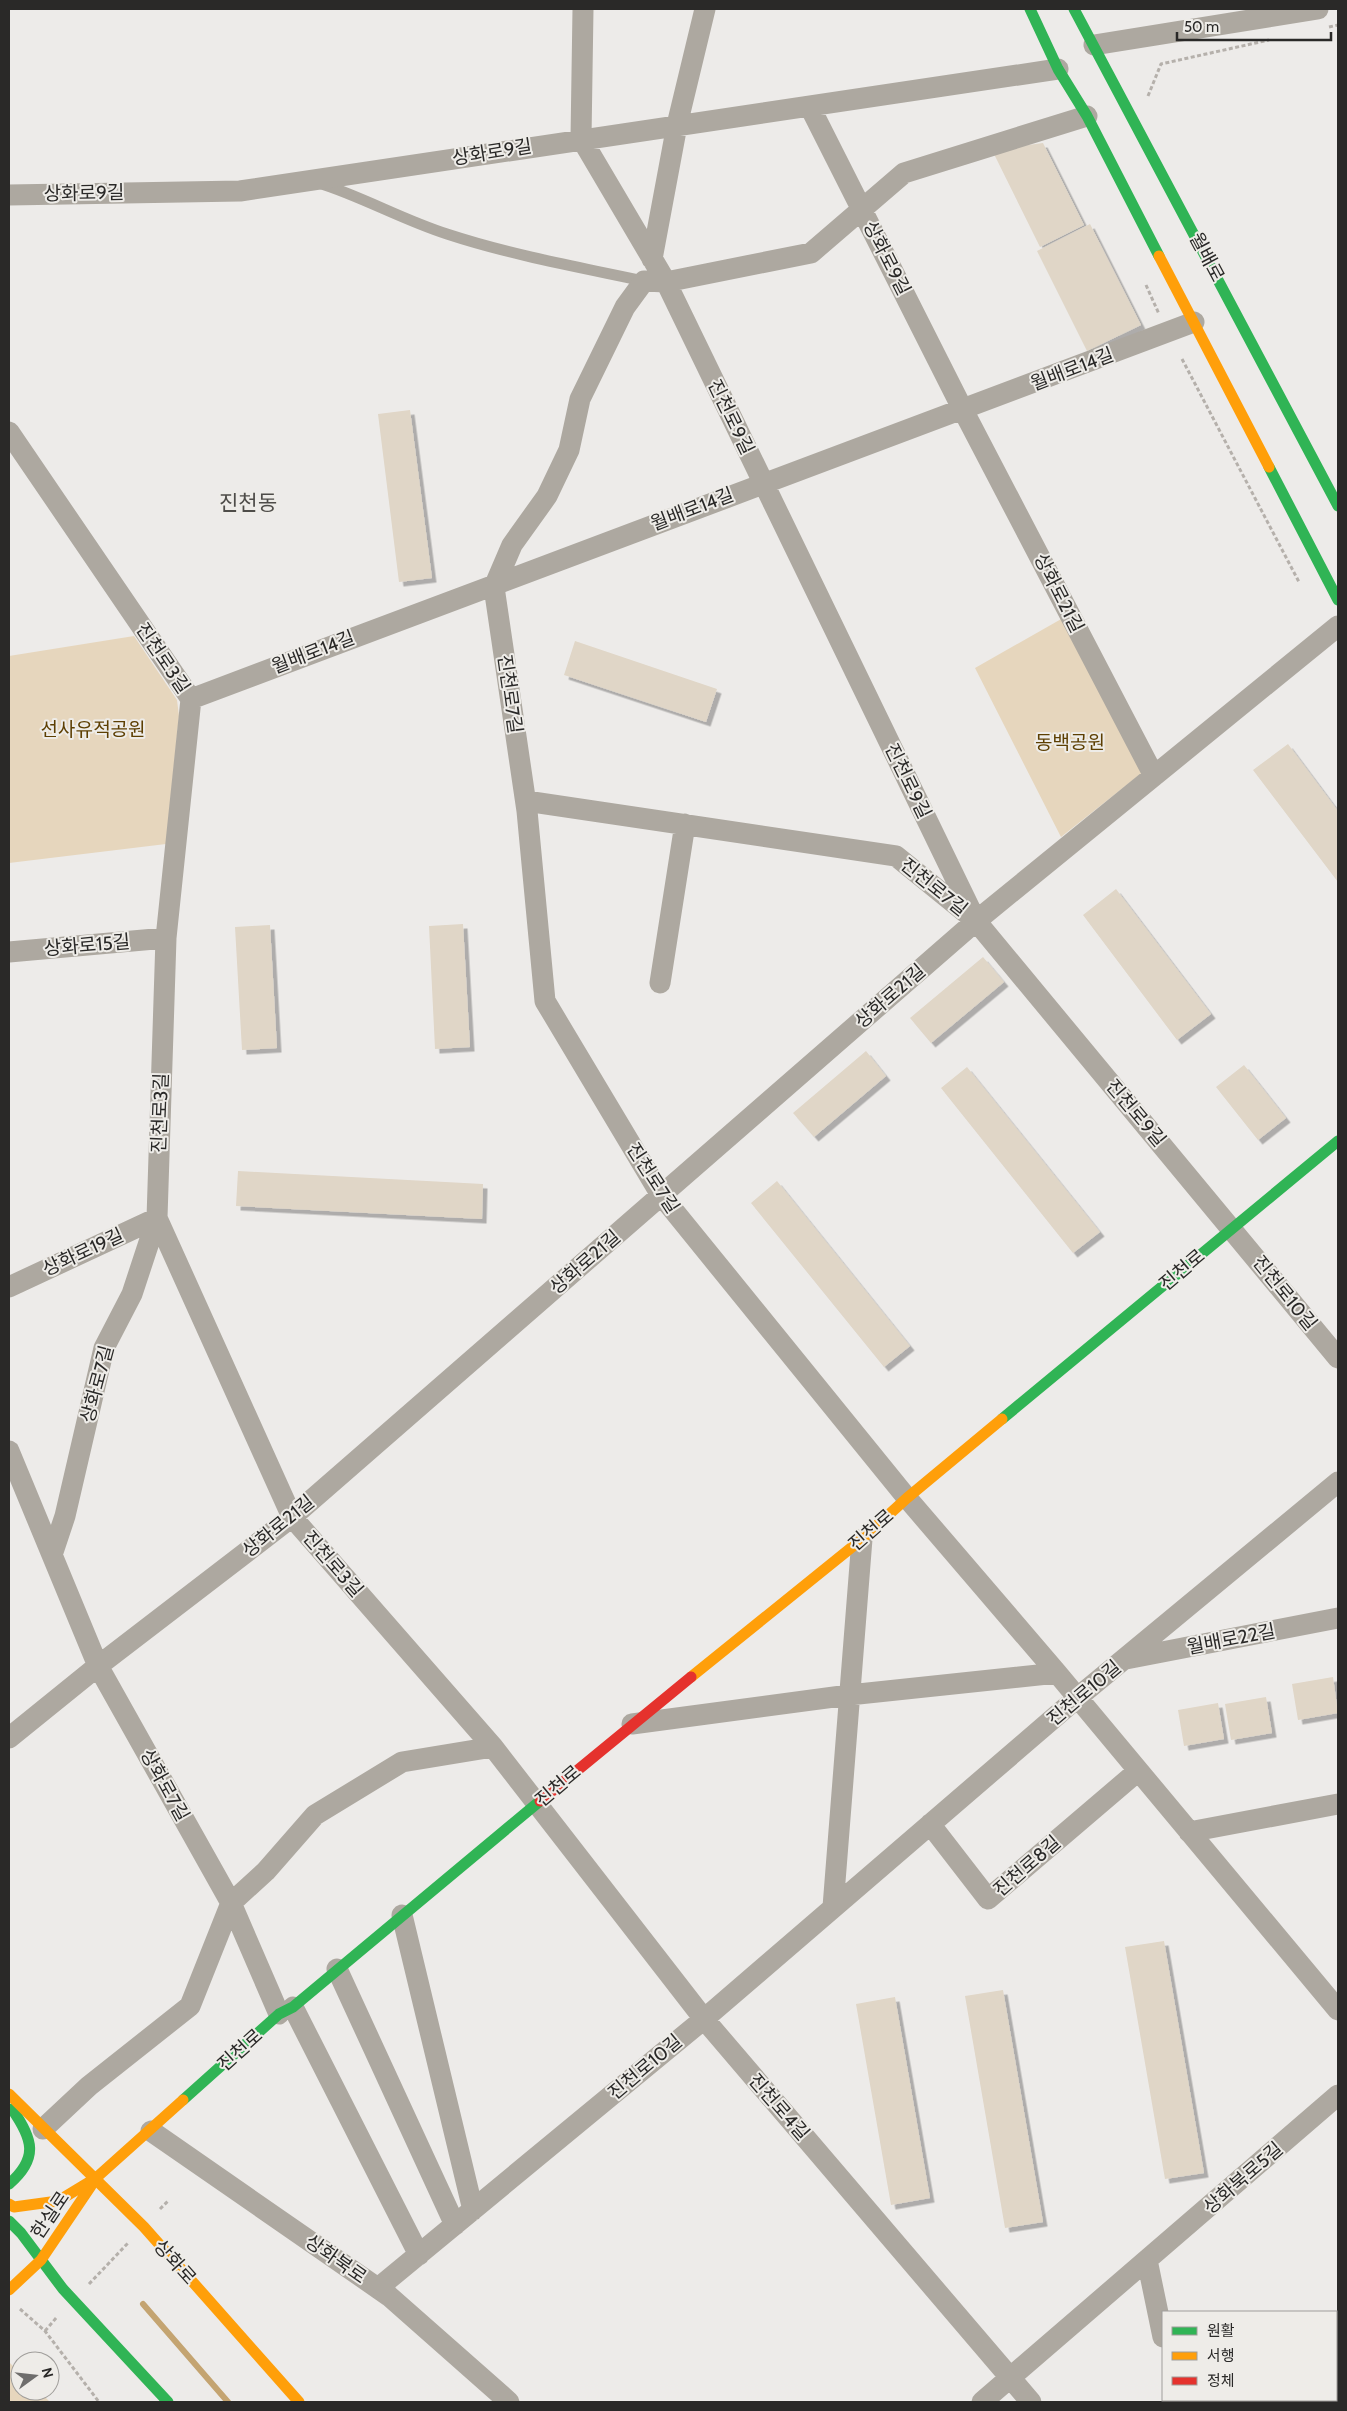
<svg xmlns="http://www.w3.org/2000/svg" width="1347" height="2411" font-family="Cabin,'Noto Sans KR',sans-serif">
<defs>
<filter id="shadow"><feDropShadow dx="4.5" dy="4.5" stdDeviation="0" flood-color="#0004"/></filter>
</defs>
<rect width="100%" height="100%" fill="#edebe9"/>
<path fill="#e6d6bd" d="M1063,618L1143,772L1061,837L975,668Z
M134,636L177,700L179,716L166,844L9,863V656Z
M9,2362L20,2373V2391H39L50,2402H9Z"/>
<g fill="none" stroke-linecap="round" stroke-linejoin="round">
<path stroke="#c4a471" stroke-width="6" d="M143,2304L228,2402"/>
</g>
<path fill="#e0d6c7" filter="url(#shadow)" d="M1043,143L1084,225L1040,247L992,150Z
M1090,224L1141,325L1087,351L1037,251Z
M410,410L432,578L399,582L378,414Z
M575,641L717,689L706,722L564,675Z
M1288,744L1338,811V882L1253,770Z
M1116,889L1211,1014L1177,1040L1083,915Z
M463,924L470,1047L435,1049L429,926Z
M270,925L277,1048L242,1050L235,927Z
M983,957L1004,982L931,1043L910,1018Z
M866,1051L886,1076L814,1137L793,1113Z
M1244,1065L1286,1118L1258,1140L1216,1087Z
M967,1067L1100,1232L1073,1253L941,1088Z
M238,1171L483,1184L482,1219L236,1206Z
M777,1181L910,1346L884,1367L751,1203Z
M1333,1677L1338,1713L1298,1720L1292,1684Z
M1266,1697L1272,1733L1231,1740L1225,1704Z
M1218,1703L1224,1739L1184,1746L1178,1710Z
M1164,1941L1204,2173L1165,2179L1125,1947Z
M1003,1990L1043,2222L1005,2228L965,1996Z
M895,1997L930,2198L891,2205L856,2004Z"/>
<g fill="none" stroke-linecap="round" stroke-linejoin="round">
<path stroke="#b5b0ab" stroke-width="3" stroke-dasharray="4 2.5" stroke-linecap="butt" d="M1329,27L1338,25
M1148,96L1161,64L1269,40
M1146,285L1159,314
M1182,359L1299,582
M160,2209L168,2201
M89,2284L128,2243
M20,2309L45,2331L99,2402
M45,2331L57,2317"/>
<path stroke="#ada8a0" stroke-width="11" d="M319,183C363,197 403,220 447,234C511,255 578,267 644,281"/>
<path stroke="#ada8a0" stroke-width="21" d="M583,9L581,138L666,282L976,921L1338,1358
M1094,45L1318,9
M810,107L963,410L1154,776
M1087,116L904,173L811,253L666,282L644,281L625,307L580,399L569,450L547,496L512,545L494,587L527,811L545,1001L661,1195L907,1498L1057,1673L1338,2010
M9,195L240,191L1058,69
M652,259L677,125L705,9
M9,432L191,699L166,938L157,1218L292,1517L493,1747L704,2019L1031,2402
M191,699L1194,322
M526,801L896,856L970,916
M9,952L166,938
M660,983L685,824
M9,1287L157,1218
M9,1451L98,1666L231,1903L279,2014
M52,1555L65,1516L104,1348L132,1294L157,1218
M1126,1659L1338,1618
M632,1724L849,1695L1057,1673
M9,1738L98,1666L292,1517L976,921L1338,626
M930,1824L988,1899L1138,1771
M1189,1832L1338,1804
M833,1907L862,1539
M402,1915L473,2210
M337,1969L455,2225
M293,2007L419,2255
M43,2129L89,2086L190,2006L231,1903L266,1871L315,1815L402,1762L493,1747
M151,2131L389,2296L509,2402
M1147,2260L1163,2337
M378,2288L704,2019L1077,1698L1338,1482
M1177,2400V2402
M982,2402L1338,2095"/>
<path stroke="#30b455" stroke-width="11" d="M1030,9L1058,69L1087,116L1159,256
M1074,9L1338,506
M1269,467L1338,600
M1002,1419L1338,1141
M183,2100L279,2014L293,2007L540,1801
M9,2184C39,2158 33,2139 12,2109
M9,2221L21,2233L63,2289L168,2402"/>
<path stroke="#ff9f0a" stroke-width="11" d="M1159,256L1269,467
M691,1677L862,1539L907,1498L1002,1419
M9,2094L144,2227L299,2402
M9,2204L14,2207L58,2201L96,2178L183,2100
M9,2290L41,2260L91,2186"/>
<path stroke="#e5322d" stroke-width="11" d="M540,1801L691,1677"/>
</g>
<g text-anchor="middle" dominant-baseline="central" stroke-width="4" stroke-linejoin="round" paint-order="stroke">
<g font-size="19" fill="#2a2928" stroke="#eeece8">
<text transform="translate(492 152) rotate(-9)">상화로9길</text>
<text transform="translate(84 193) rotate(-1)">상화로9길</text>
<text transform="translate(1207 257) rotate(62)">월배로</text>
<text transform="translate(887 258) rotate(63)">상화로9길</text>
<text transform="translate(1072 369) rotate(-21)">월배로14길</text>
<text transform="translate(731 417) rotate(64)">진천로9길</text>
<text transform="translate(692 509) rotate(-21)">월배로14길</text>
<text transform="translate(1059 593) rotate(63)">상화로21길</text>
<text transform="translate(313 652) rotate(-21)">월배로14길</text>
<text transform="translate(163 658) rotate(56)">진천로3길</text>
<text transform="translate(510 694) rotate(82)">진천로7길</text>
<text transform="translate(908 781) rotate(64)">진천로9길</text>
<text transform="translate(934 887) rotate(39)">진천로7길</text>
<text transform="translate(87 945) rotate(-5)">상화로15길</text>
<text transform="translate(890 996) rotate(-41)">상화로21길</text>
<text transform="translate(160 1113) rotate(-88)">진천로3길</text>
<text transform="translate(1136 1113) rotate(50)">진천로9길</text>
<text transform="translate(653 1178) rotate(57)">진천로7길</text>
<text transform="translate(83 1252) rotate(-25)">상화로19길</text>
<text transform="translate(585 1262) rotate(-41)">상화로21길</text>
<text transform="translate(1182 1270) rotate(-40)">진천로</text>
<text transform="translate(1285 1293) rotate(51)">진천로10길</text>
<text transform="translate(97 1384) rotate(-75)">상화로7길</text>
<text transform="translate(278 1526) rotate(-39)">상화로21길</text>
<text transform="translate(871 1530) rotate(-41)">진천로</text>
<text transform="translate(333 1564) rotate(49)">진천로3길</text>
<text transform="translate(1231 1639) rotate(-11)">월배로22길</text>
<text transform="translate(1084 1693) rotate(-40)">진천로10길</text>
<text transform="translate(165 1785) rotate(61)">상화로7길</text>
<text transform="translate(558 1786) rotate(-40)">진천로</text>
<text transform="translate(1027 1866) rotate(-41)">진천로8길</text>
<text transform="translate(240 2050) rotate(-42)">진천로</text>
<text transform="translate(645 2067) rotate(-40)">진천로10길</text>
<text transform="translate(779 2107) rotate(49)">진천로4길</text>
<text transform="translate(1243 2178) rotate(-41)">상화북로5길</text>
<text transform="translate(50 2215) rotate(-56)">한실로</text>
<text transform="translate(336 2259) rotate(35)">상화북로</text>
<text transform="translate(175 2262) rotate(48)">상화로</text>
</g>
<g font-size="19" fill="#5d3f02" stroke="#eeece8">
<text x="93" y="729">선사유적공원</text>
<text x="1070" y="742">동백공원</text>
</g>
<g font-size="21" fill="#4e4c49" stroke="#eeece8">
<text x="248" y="502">진천동</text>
</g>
</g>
<rect width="1347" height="2411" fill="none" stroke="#2a2928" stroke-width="20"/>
<rect x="1162" y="2311" width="175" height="90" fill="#eeece8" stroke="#a09e9b"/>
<rect x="1172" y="2327" width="25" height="8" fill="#30b455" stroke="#a09e9b"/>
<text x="1207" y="2336" font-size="15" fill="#2a2928">원활</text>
<rect x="1172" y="2352" width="25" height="8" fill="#ff9f0a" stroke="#a09e9b"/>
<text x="1207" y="2361" font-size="15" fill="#2a2928">서행</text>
<rect x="1172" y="2377" width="25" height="8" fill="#e5322d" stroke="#a09e9b"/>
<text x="1207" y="2386" font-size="15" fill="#2a2928">정체</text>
<g transform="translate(35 2376) rotate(75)"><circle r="24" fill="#eeece8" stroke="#a09e9b"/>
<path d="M0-4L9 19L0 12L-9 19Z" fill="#6e6d6c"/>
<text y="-8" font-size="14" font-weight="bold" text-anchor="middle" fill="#2a2928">N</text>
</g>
<path d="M1177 32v8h154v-8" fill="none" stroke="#2a2928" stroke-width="2.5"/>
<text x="1184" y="32" font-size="15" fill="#2a2928" stroke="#eeece8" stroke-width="4" paint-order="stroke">50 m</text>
</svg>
